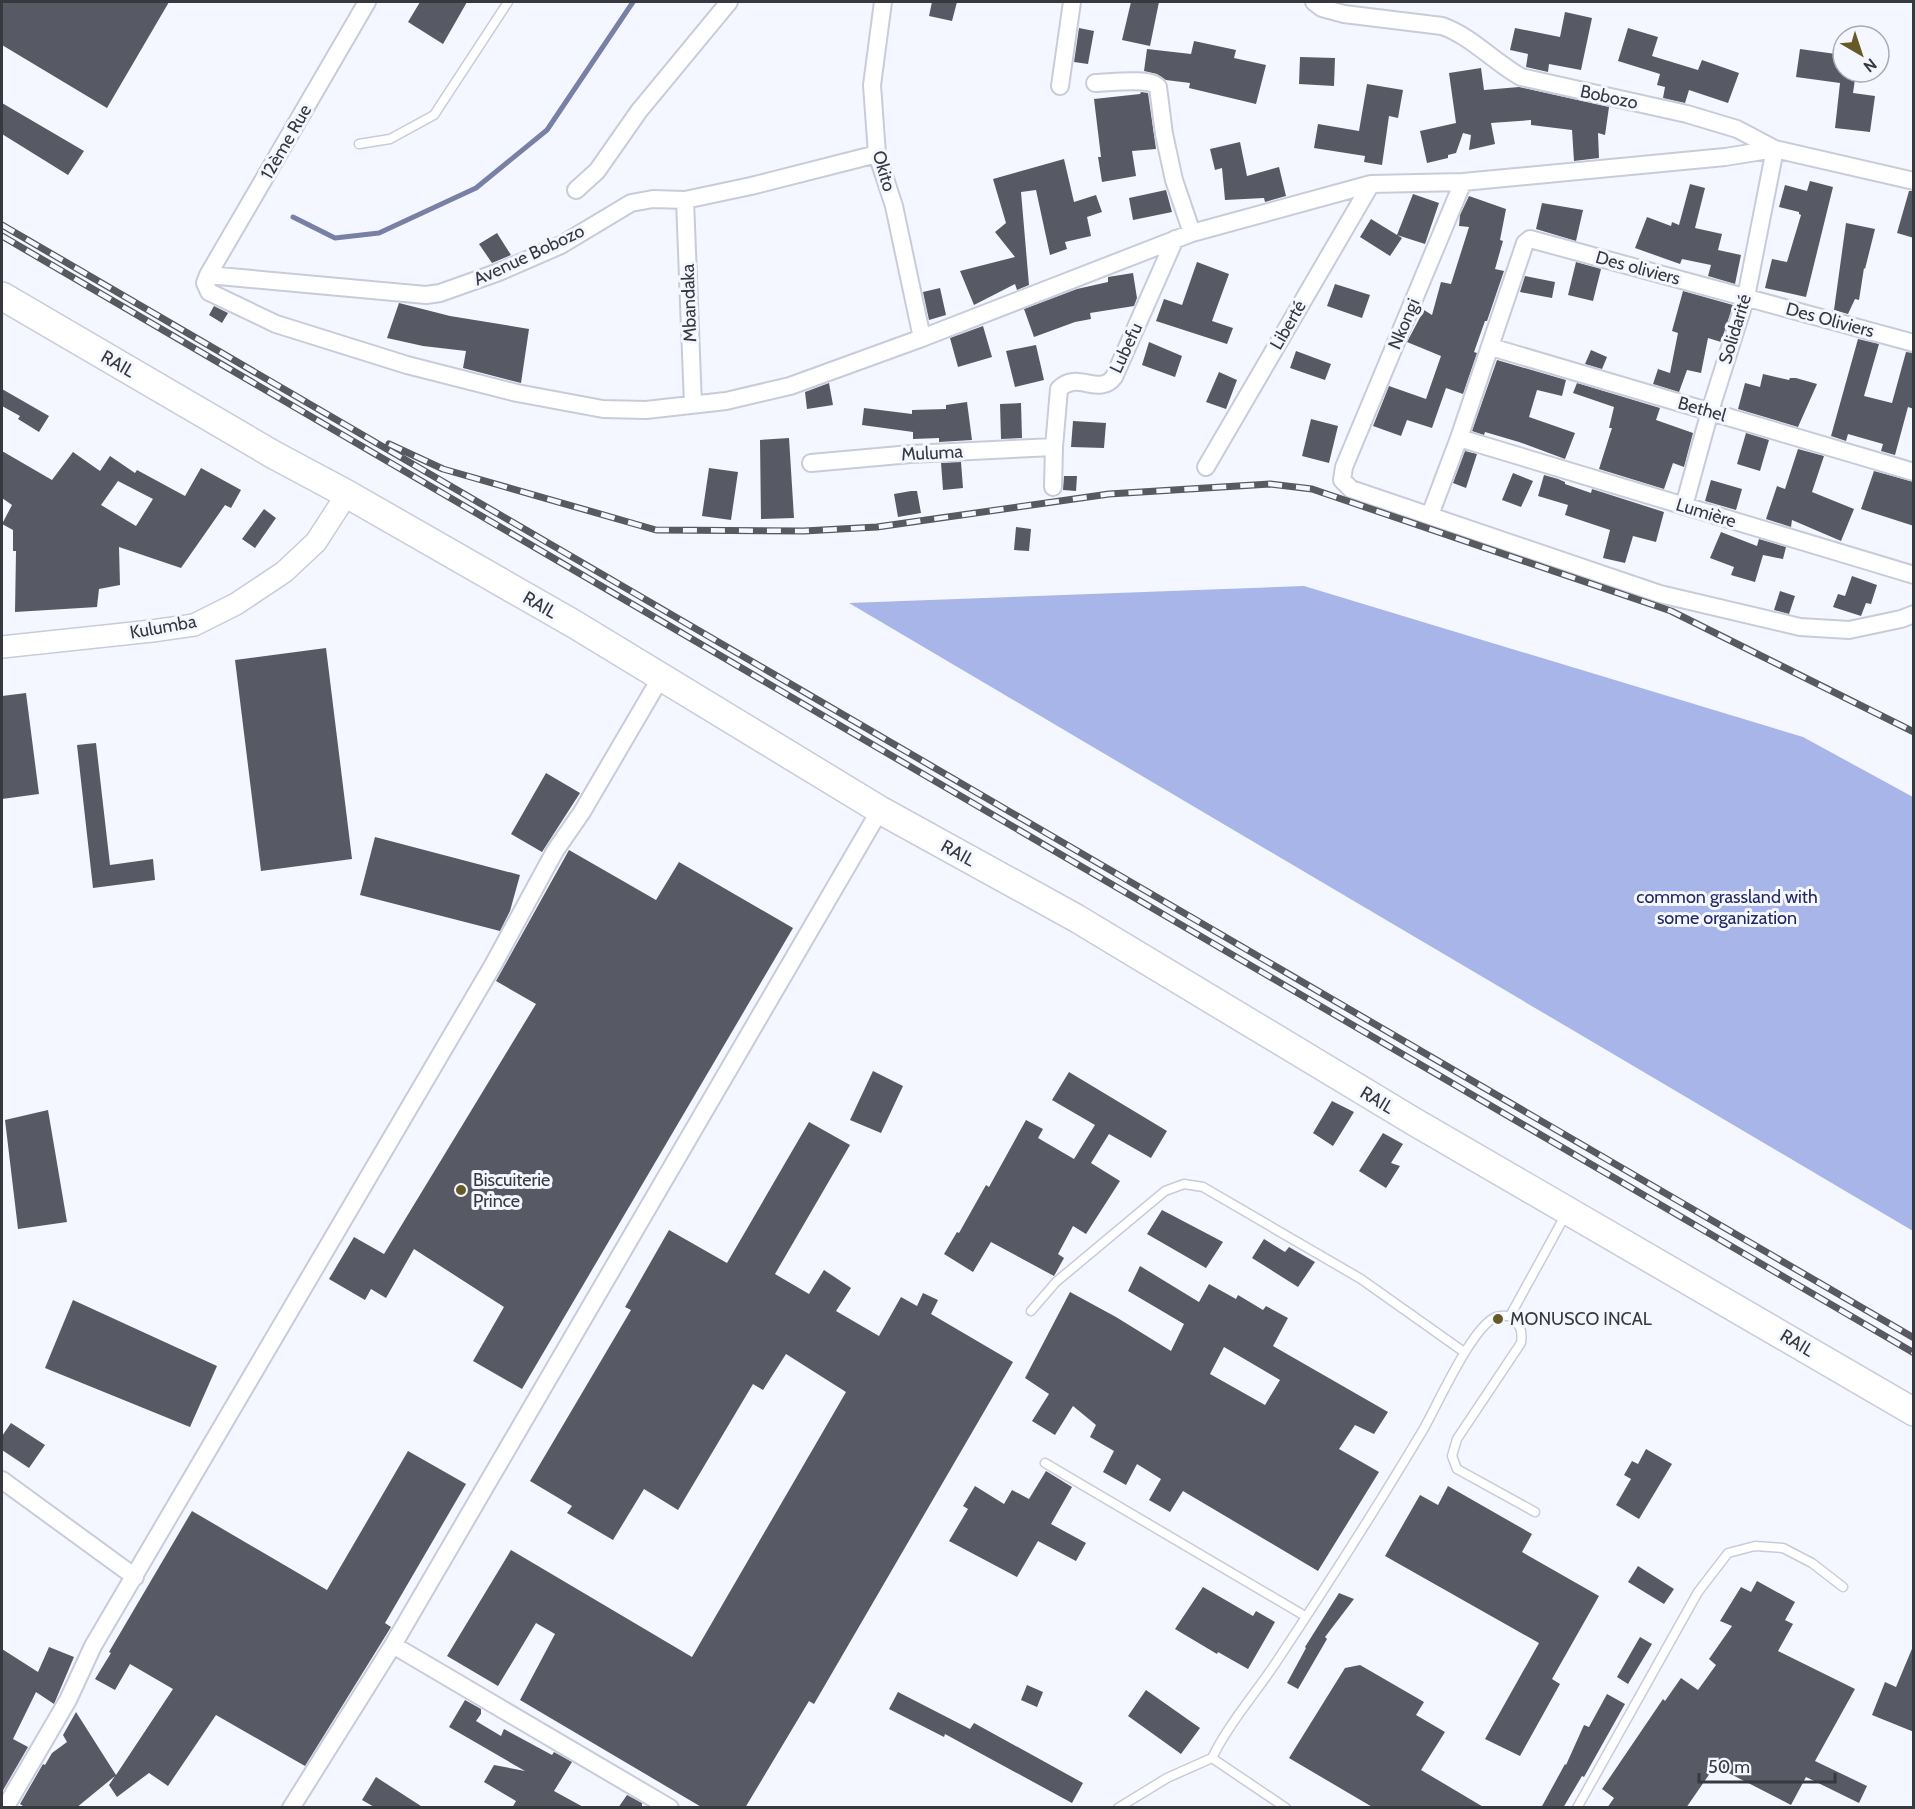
<svg xmlns="http://www.w3.org/2000/svg" width="1915" height="1809" font-family="Cabin,sans-serif">
<rect width="100%" height="100%" fill="#f4f7ff"/>
<path fill="#a8b5e8" d="M1304,586L1803,737L1913,797V1231L849,603Z"/>
<g fill="none" stroke-linecap="round" stroke-linejoin="round">
<path stroke="#7880a6" stroke-width="5" d="M293,217L335,238L379,233L476,188L547,130L633,2"/>
</g>
<path fill="#575a65" fill-rule="evenodd" d="M2,2H169L107,108L2,45Z
M420,2H467L443,44L408,22Z
M932,2H957L952,21L929,16Z
M1131,2H1159L1150,46L1122,40Z
M1565,12L1592,18L1581,70L1549,64L1548,72L1526,67L1528,54L1510,50L1515,28L1560,37Z
M1079,28L1094,31L1088,64L1074,62Z
M1628,28L1658,37L1652,56L1698,70L1702,60L1739,73L1728,103L1689,90L1685,103L1663,98L1665,87L1657,85L1660,74L1618,61Z
M1194,41L1236,50L1234,58L1266,65L1256,104L1189,88L1190,83L1166,80L1157,74L1144,71L1147,49L1191,54Z
M1800,49L1843,55V72H1856L1853,93L1875,96L1870,132L1835,128L1840,83L1796,77Z
M1300,57L1335,58L1334,86L1299,84Z
M1481,68L1484,90L1519,87L1609,107L1605,135L1598,133L1599,158L1574,161L1572,130L1531,125V120L1491,123L1495,144L1469,150L1471,135L1463,133L1456,153L1448,155V158L1427,163L1420,131L1456,123L1449,73Z
M1367,84L1403,90L1398,118L1389,116L1382,165L1364,162L1365,156L1314,148L1318,124L1359,131Z
M1141,92L1148,93L1156,149L1132,151L1136,176L1102,182L1098,157H1101L1094,99L1140,94Z
M2,103L84,151L68,175L2,134Z
M1240,142L1247,176L1279,167L1286,196L1265,202L1264,198L1225,200L1222,168L1215,170L1210,149Z
M1064,159L1074,202L1096,195L1102,212L1087,217L1091,236L1065,242L1067,249L1050,255L1036,190L1021,192L1029,285L1017,290L1015,284L974,305L960,271L1015,257L995,232L1006,223L993,179Z
M1810,181L1833,187L1806,297L1765,288L1772,259L1787,262L1801,215L1799,214V212L1779,207L1785,185L1807,191Z
M1690,184L1705,188L1695,228L1722,234L1718,250L1741,255L1735,284L1708,276L1711,265L1682,259L1680,264L1635,248L1647,217L1671,226L1672,222L1679,225Z
M1166,190L1172,212L1133,220L1129,198Z
M1909,191H1914V238L1897,233Z
M1413,194L1439,203L1425,244L1397,235Z
M1469,196L1506,209L1500,240L1503,241L1495,269L1504,271L1487,321H1485L1474,352L1477,353L1463,394L1446,388L1432,428L1407,420L1401,436L1373,426L1389,386L1426,399L1441,356L1407,342L1424,310L1432,315L1441,282L1451,284L1469,227L1459,226L1460,215Z
M1542,203L1583,210L1576,241L1536,229Z
M1371,219L1402,238L1390,256L1360,237Z
M1846,223L1875,229L1865,269L1864,268L1859,300L1855,299L1848,314L1834,310Z
M497,233L511,255L492,263L479,244Z
M1197,262L1229,274L1212,321L1233,328L1227,344L1156,321L1164,299L1182,305Z
M1576,262L1601,269L1593,301L1568,295Z
M1133,273L1137,298L1134,306L1090,313L1091,319L1075,322L1034,337L1024,309L1077,289L1108,282V277Z
M1525,276L1555,282L1552,298L1520,292Z
M1335,284L1370,295L1362,318L1327,306Z
M940,288L946,315L929,320L923,292Z
M1683,291L1733,305L1721,342L1708,338L1701,373L1687,370L1679,392L1653,384L1658,369L1670,373L1678,333L1672,331Z
M399,303L450,316L529,329L521,383L463,368L466,351L423,346L387,338Z
M214,306L228,313L222,323L209,315Z
M983,326L992,357L958,367L950,338Z
M1858,339L1879,344L1864,396L1892,403L1906,352L1914,353V409L1908,407L1895,455L1881,451L1883,444L1848,434L1846,441L1831,436Z
M1149,342L1182,356L1175,377L1142,365Z
M1036,345L1044,380L1015,387L1006,351Z
M1591,350L1607,357L1602,369L1585,364Z
M1296,351L1331,364L1325,380L1290,368Z
M1497,360L1566,380L1562,396L1537,390L1529,417L1575,433L1565,459L1519,442L1485,432L1484,435L1472,431Z
M1219,372L1237,380L1226,409L1206,402Z
M1763,374L1789,380L1790,378H1796L1817,384L1798,427L1738,409L1745,383L1760,387Z
M829,383L833,405L807,409L805,392Z
M1577,383L1660,408L1656,420L1693,433L1684,467L1673,463L1664,489L1599,469L1612,428H1609L1614,407L1573,393Z
M2,389L49,416L39,432L18,419L20,416L2,406Z
M967,402L972,440L939,442V438L913,439V432L862,425L864,408L912,414V410L946,409V405Z
M1021,403L1022,438L1001,439L1000,404Z
M1311,419L1338,426L1329,463L1302,456Z
M1073,421L1106,423L1104,448L1071,447Z
M1746,433L1769,440L1760,471L1737,464Z
M789,438L794,518L761,519L760,440Z
M1798,449L1824,456L1812,492L1854,509L1841,541L1792,520L1791,527L1766,519L1777,486L1785,489Z
M2,451L52,480L73,452L100,471L110,456L135,473L137,470L185,496L201,468L241,490L231,508L225,505L181,568L119,547L120,585L99,589L97,607L15,612L16,551H13V530L2,524L12,505L2,498ZM118,481L153,499L136,526L101,505Z
M1465,451L1477,454L1466,488L1453,483Z
M961,462L963,488L943,490L941,463Z
M709,468L738,472L731,520L702,516Z
M1874,471L1914,482V526L1861,509Z
M1513,473L1533,481L1521,507L1502,500Z
M1544,475L1558,479L1565,482V484L1591,493L1592,489L1664,512L1656,542L1633,536L1625,563L1603,558L1610,530L1565,515L1568,505L1538,496Z
M1064,476H1077L1076,491L1063,490Z
M1711,480L1742,489L1736,510L1705,501Z
M911,491H917L921,513L898,517L894,494Z
M264,509L276,518L255,548L242,539Z
M1016,527L1031,529L1029,551L1014,550Z
M1721,532L1757,546L1759,539L1786,547L1783,559L1763,555L1755,582L1731,575L1734,567L1710,558Z
M1852,576L1877,585L1871,604L1866,603L1861,616L1833,607L1838,594L1845,596Z
M1780,591L1795,596L1789,614L1774,610Z
M326,648L352,859L261,871L235,660Z
M26,693L39,794L2,799V696Z
M96,743L110,865L153,859L155,880L93,888L77,745Z
M546,773L580,793L542,852L511,834Z
M375,837L520,875L510,911L500,931L360,895Z
M569,850L656,900L679,862L793,928L522,1389L473,1361L504,1307L414,1249L386,1298L371,1289L365,1300L329,1279L354,1237L384,1254L536,1004L496,981Z
M873,1071L903,1086L881,1133L850,1120Z
M1069,1072L1167,1131L1151,1158L1109,1134L1091,1163L1120,1181L1086,1234L1073,1226L1058,1254L1064,1258L1054,1276L991,1242L973,1272L944,1254L957,1232L959,1233L986,1185L989,1187L1026,1120L1043,1129L1038,1138L1074,1159L1095,1125L1052,1100Z
M1332,1101L1354,1112L1333,1146L1313,1133Z
M48,1110L67,1222L18,1229L5,1120Z
M809,1122L850,1145L775,1274L809,1294L824,1270L851,1288L836,1311L879,1336L901,1297L917,1306L923,1293L938,1300L931,1314L1013,1362L814,1704L809,1701L745,1808H703L520,1700L555,1634L536,1623L498,1686L447,1656L511,1550L692,1657L846,1392L786,1354L763,1390L753,1384L678,1510L644,1489L613,1540L567,1513L572,1506L530,1481L631,1310L625,1307L669,1230L727,1263Z
M1383,1133L1403,1144L1391,1163L1400,1166L1386,1188L1359,1171Z
M1162,1210L1223,1242L1206,1268L1147,1234Z
M1264,1239L1285,1252L1289,1247L1315,1262L1298,1287L1252,1258Z
M1140,1266L1199,1302L1209,1284L1236,1299L1238,1295L1263,1310L1266,1306L1288,1318L1273,1346L1388,1412L1374,1434L1355,1425L1339,1449L1379,1472L1318,1571L1183,1491L1170,1512L1149,1500L1161,1479L1137,1464L1126,1485L1103,1472L1114,1451L1090,1437L1096,1425L1073,1406L1055,1435L1032,1421L1049,1394L1025,1378L1070,1292L1116,1317L1171,1351L1184,1324L1128,1291ZM1224,1347L1280,1380L1265,1405L1210,1374Z
M73,1300L217,1366L190,1427L45,1368Z
M11,1423L45,1445L29,1468L2,1450V1436Z
M1646,1449L1672,1464L1639,1519L1616,1505L1631,1479L1624,1475L1632,1461L1638,1464Z
M408,1451L466,1484L385,1623L391,1627L305,1766L216,1715L168,1786L149,1773L117,1797L109,1785L115,1776L76,1808H26L20,1804L43,1764L45,1765L52,1753L67,1742L63,1735L76,1712L116,1775L173,1689L130,1664L115,1690L95,1679L111,1653L109,1652L192,1511L327,1590Z
M1046,1471L1072,1487L1051,1524L1086,1543L1076,1561L1038,1541L1017,1577L949,1541L968,1509L963,1506L975,1486L1004,1504L1012,1490L1029,1499Z
M1448,1486L1532,1534L1522,1552L1599,1596L1552,1679L1560,1684L1520,1756L1485,1739L1539,1643L1385,1556L1420,1495L1438,1505Z
M1638,1566L1674,1589L1664,1604L1628,1582Z
M1757,1581L1795,1602L1785,1620L1793,1624L1778,1651L1855,1689L1815,1761L1867,1786L1859,1803L1806,1777L1791,1805L1715,1766L1686,1808H1607L1614,1798L1602,1789L1663,1699L1665,1701L1681,1678L1698,1690L1716,1665L1709,1659L1732,1626L1720,1621L1741,1587L1751,1592Z
M1203,1587L1253,1616L1256,1611L1275,1622L1248,1669L1218,1652L1217,1654L1175,1629Z
M1339,1593L1354,1599L1325,1637L1327,1639L1298,1689L1287,1683L1306,1648L1305,1647Z
M1640,1637L1652,1644L1628,1684L1617,1677Z
M1914,1644V1732L1872,1715L1885,1682L1896,1687Z
M49,1647L74,1657L54,1704L36,1692L13,1739L28,1747L2,1792V1649L38,1672Z
M1360,1665L1424,1702L1416,1715L1445,1732L1421,1770L1485,1808H1374L1289,1758L1345,1668Z
M1027,1685L1043,1692L1037,1707L1021,1700Z
M1146,1690L1200,1728L1181,1754L1128,1716Z
M898,1692L970,1729L974,1723L1083,1783L1072,1803L945,1734L944,1737L889,1709Z
M1607,1694L1625,1704L1584,1777L1582,1776L1563,1808H1541L1565,1764L1566,1765L1584,1725L1589,1727Z
M465,1700L481,1709V1714L476,1721L501,1736L504,1729L552,1755L554,1752L572,1762L554,1791L585,1808H512L516,1801L484,1782L494,1765L525,1771L449,1727Z
M376,1777L424,1808H376L362,1800Z
M627,1795L642,1803V1808H618Z"/>
<g fill="none" stroke-linecap="round" stroke-linejoin="round">
<g stroke="#c8ccda" stroke-width="11">
<path id="service" d="M359,144L390,139L434,115L508,2
M1031,1311L1056,1282L1165,1191L1184,1184L1203,1187L1361,1279L1464,1352
M1510,1316L1566,1214
M1045,1463L1305,1616
M1212,1758L1286,1808
M1118,1808L1167,1778L1212,1758C1228,1725 1254,1695 1275,1664C1326,1587 1376,1509 1423,1430C1437,1406 1472,1326 1496,1317C1500,1315 1506,1316 1510,1316C1520,1325 1523,1329 1521,1343L1457,1439L1452,1456L1457,1469L1535,1512
M1577,1808L1698,1592L1728,1553L1755,1546L1783,1548L1812,1563L1843,1587"/>
</g>
<g stroke="#c8ccda" stroke-width="20">
<path id="minor" d="M367,2L208,275L205,283L209,292L276,324L407,365L517,393L603,409L646,410L726,401L790,386L922,338L1192,233L1371,184L1463,182L1725,157L1775,149
M883,2L872,85L877,154L894,206L922,338
M1314,2L1322,8L1344,14L1442,26C1471,36 1494,62 1521,77L1687,114L1737,129L1775,149L1914,181
M1095,83C1109,83 1150,77 1158,87L1164,134L1174,180L1192,233
M1060,86L1072,2
M1463,182L1344,467L1342,480L1351,489L1660,594L1800,627L1849,630L1901,619L1914,614
M576,190L597,171L639,111L729,2
M685,200L693,405
M208,275L426,295L440,293L499,272L561,245L631,203L653,199L685,200L751,186L877,154
M1491,347L1914,472
M1459,438L1525,243L1530,239L1914,343
M811,463L911,454L1054,447
M1206,467L1371,184
M1053,487L1054,447L1059,389C1077,370 1099,397 1114,377L1175,239
M1684,506L1710,411L1746,297L1775,149
M1430,515L1459,438L1914,575
M2,1480L135,1577
M393,1645L670,1808
M5,1808L68,1700L93,1646L493,965L555,851L582,812L661,677
M291,1808L393,1645L880,810"/>
</g>
<g stroke="#c8ccda" stroke-width="24">
<path id="tertiary" d="M2,647L152,631L194,625L236,604L284,572L316,542L347,494"/>
</g>
<g stroke="#c8ccda" stroke-width="30">
<path id="primary" d="M2,296L274,455L347,494L574,624L880,810L1076,918L1413,1121L1914,1412"/>
</g>
<use href="#service" stroke="#fff" stroke-width="8"/>
<use href="#minor" stroke="#fff" stroke-width="16"/>
<use href="#tertiary" stroke="#fff" stroke-width="21"/>
<use href="#primary" stroke="#fff" stroke-width="27"/>
<g stroke="#585a60" stroke-width="7">
<path id="rail" d="M2,225L1914,1338
M2,236L1914,1353
M389,444L443,469L656,530L804,531L877,527L1109,494L1270,484L1312,489L1671,611L1914,732"/>
</g>
<use href="#rail" stroke="#f4f7ff" stroke-width="4.5" stroke-dasharray="14" stroke-linecap="butt"/>
</g>
<g fill="#685a27" stroke="#f4f7ff" stroke-width="2">
<circle cx="461" cy="1190" r="6"/>
<circle cx="1498" cy="1319" r="6"/>
</g>
<g text-anchor="middle" dominant-baseline="central" stroke-width="6" stroke-linejoin="round" paint-order="stroke">
<g font-size="18" fill="#38393f" stroke="#f4f7ff">
<text transform="translate(1609 97) rotate(12)">Bobozo</text>
<text transform="translate(286 142) rotate(-60)">12ème Rue</text>
<text transform="translate(884 171) rotate(74)">Okito</text>
<text transform="translate(529 255) rotate(-25)">Avenue Bobozo</text>
<text transform="translate(1638 268) rotate(15)">Des oliviers</text>
<text transform="translate(689 303) rotate(-92)">Mbandaka</text>
<text transform="translate(1830 320) rotate(15)">Des Oliviers</text>
<text transform="translate(1404 324) rotate(-67)">Nkongi</text>
<text transform="translate(1288 325) rotate(-60)">Liberté</text>
<text transform="translate(1735 329) rotate(-73)">Solidarité</text>
<text transform="translate(1126 348) rotate(-65)">Lubefu</text>
<text transform="translate(118 364) rotate(30)">RAIL</text>
<text transform="translate(1702 409) rotate(16)">Bethel</text>
<text transform="translate(932 453) rotate(-3)">Muluma</text>
<text transform="translate(1706 513) rotate(17)">Lumière</text>
<text transform="translate(540 605) rotate(30)">RAIL</text>
<text transform="translate(163 627) rotate(-10)">Kulumba</text>
<text transform="translate(958 853) rotate(29)">RAIL</text>
<text transform="translate(1377 1100) rotate(31)">RAIL</text>
<text transform="translate(1797 1343) rotate(31)">RAIL</text>
</g>
<g font-size="18" fill="#212763" stroke="#f4f7ff">
<text x="1727" y="897">common grassland with<tspan x="1727" dy="21">some organization</tspan></text>
</g>
<g font-size="18" fill="#38393f" stroke="#f4f7ff" text-anchor="start">
<text x="473" y="1180">Biscuiterie<tspan x="473" dy="21">Prince</tspan></text>
<text x="1510" y="1319">MONUSCO INCAL</text>
</g>
</g>
<rect width="1915" height="1809" fill="none" stroke="#38393f" stroke-width="6"/>
<g transform="translate(1861 54) rotate(141)"><circle r="28" fill="#f4f7ff" stroke="#a9abb2" stroke-width="1.5"/>
<path d="M0-4.5L10 22L0 15L-10 22Z" fill="#685a27"/>
<text y="-9" font-size="16" font-weight="bold" text-anchor="middle" fill="#38393f">N</text>
</g>
<path d="M1699 1773v9h136v-9" fill="none" stroke="#38393f" stroke-width="3"/>
<text x="1708" y="1773" font-size="18" fill="#38393f" stroke="#f4f7ff" stroke-width="4.5" paint-order="stroke">50 m</text>
</svg>
